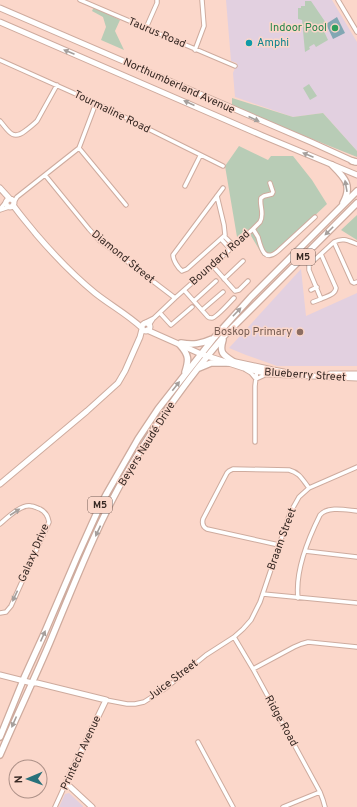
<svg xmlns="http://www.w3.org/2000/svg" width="357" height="807" font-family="Overpass,sans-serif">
<rect width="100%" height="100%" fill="#fbd7ca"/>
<path fill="#e2d0e0" d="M226,0H332L357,42V151L323,113L293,117L235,97L233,73L237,63L231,61Z
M301,269L306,316L357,293V366H277L246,355L229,348Z
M69,793L83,806V807H59L65,794Z"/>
<path fill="#b8ccb6" d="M305,1H311L326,23L322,27L328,40L316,47L314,44L309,47L310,49L305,52L302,20L298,19V8H301V6H305Z
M94,7L120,20L115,31L124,50L101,40L106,27L103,17L92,11Z
M309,84L317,96L310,100L303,88Z
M232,98L293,117L323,113L357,151V157L232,107Z
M239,146L268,160L271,156H293L312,180L327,204L275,253L263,256L247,229L237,237L225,166Z
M357,215V240L341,230Z"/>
<path fill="#82a7b3" d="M337,17L345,33L333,39L326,24Z"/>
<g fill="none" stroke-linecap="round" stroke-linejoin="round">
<g stroke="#ceab9e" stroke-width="5.5">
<path id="street" d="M80,0L235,66
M338,0L357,32
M146,28L157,3V0
M195,50L204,26L202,0
M0,60L96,103L223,166
M0,121C8,130 12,141 25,131C29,128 33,125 37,121L57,85
M79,148L126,205
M45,175L89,229L99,240L175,298
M185,186L200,156
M217,196L224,225L225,235L187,269L182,271C178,268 173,260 173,255L223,188
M14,202L17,197L79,148L96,103
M1,208L5,203
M0,210L9,207
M253,229C255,227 258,224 260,222C265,214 259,205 261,198L264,196L272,194L273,192L270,183
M224,236L234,246
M221,239L230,249
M334,242L352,282L354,283L357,282
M321,254L336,288C335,295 327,296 321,299L309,270V265L334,242C343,237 349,241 357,244
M212,265L235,291L239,290L248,281
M224,279L243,261
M184,290L208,317C209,318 210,318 212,318C216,318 230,302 234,298
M311,290L317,287
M194,301L216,281
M313,302L321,299
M202,310L223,292
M160,313L170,324L171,325L192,307
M146,322L154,318L175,298L253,229C255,232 256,234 258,237C261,248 264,263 278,251L315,217
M149,325L153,319
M246,370L251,373L256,379L267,374
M255,442V386L257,369
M0,524C7,518 21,504 31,506C34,506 37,508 40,509C46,512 48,516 49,522L11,606L6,612L0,613
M279,545L207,529C203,527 202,523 203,519L227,473L229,471L233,469L289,470C300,473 302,479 309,488
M305,551L357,557
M263,594L357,603
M298,598C295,571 308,539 320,515C328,506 346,510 357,511
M234,637L253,669L320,792L323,800L325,807
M253,669L294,647L301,644L308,642L357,647
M106,700L127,704H135L144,702L166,688L206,655L234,637L243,629L251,620L260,602L290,513L299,497L309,488L357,467
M198,742L233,807
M55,807L66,783
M283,807L320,792"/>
</g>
<g stroke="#ceab9e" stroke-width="7">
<path id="secondary" d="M0,8L311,142L355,162
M0,22L263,136L357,175
M0,188L10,199
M6 203a4 4 0 1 1 8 0a4 4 0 1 1-8 0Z
M13,205C20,215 28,224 36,234C54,255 73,275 95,293C110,305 127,314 142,328
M142 327a4 4 0 1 1 8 0a4 4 0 1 1-8 0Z
M147,330L201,354L244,368L268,374L357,378
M231,361L273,370L284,372
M330,374H357
M0,484L87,411L118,383L125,371L140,337L142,329
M0,675L32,683H37L106,700L66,783L92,807"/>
</g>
<g stroke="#ceab9e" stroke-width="8">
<path id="primary" d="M352,161L357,162
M332,165C344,177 353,185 343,203
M223,340C219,353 223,355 234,362
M181,343C193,345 201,344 212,339
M180,345C189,355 189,360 185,372
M199,368L211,363H228
M0,737L24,678L44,634L77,557L99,508L107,493L138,439L158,409L213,339L251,297L357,191
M0,755C16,717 34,680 50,642C75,582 98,521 131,466C158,420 190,376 225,335L357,203"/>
</g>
<use href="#street" stroke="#fff" stroke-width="3.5"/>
<use href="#secondary" stroke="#fff" stroke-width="5"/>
<use href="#primary" stroke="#fff" stroke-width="5.5"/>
</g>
<defs><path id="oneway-solid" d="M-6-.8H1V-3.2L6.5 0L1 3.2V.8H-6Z"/></defs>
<g fill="#a59f9c">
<use href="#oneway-solid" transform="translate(69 52) rotate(-157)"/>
<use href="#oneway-solid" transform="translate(189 103) rotate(-156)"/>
<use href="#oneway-solid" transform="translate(254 119) rotate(24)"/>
<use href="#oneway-solid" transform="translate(308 155) rotate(-157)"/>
<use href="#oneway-solid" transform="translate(346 186) rotate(-100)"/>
<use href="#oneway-solid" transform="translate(329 231) rotate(135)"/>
<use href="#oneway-solid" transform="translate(237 312) rotate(-46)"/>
<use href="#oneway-solid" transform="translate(176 386) rotate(-52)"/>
<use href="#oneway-solid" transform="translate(15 512) rotate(-33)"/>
<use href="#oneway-solid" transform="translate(98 531) rotate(115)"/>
<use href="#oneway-solid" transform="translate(15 596) rotate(115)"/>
<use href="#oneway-solid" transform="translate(43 636) rotate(-66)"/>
<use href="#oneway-solid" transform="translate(14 722) rotate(114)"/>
</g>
<circle fill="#2e9e5b" stroke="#fbd7ca" stroke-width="1.5" cx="335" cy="28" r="4"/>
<circle fill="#0f9aa8" stroke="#fbd7ca" stroke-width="1.5" cx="249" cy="43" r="4"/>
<circle fill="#8d6e63" stroke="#fbd7ca" stroke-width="1.5" cx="300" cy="332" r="4"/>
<g text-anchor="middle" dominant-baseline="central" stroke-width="3" stroke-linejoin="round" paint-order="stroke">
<g fill="#fbd7ca" stroke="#725d56" stroke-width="1">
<rect x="291" y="249" width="24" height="16" rx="3"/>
<rect x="88" y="497" width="24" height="16" rx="3"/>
</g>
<g font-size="10" font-weight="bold" fill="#372924">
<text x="303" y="257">M5</text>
<text x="100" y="505">M5</text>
</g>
<g font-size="11" fill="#27864d" stroke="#fbd7ca" text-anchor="end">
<text x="327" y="28">Indoor Pool</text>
</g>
<g font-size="11" fill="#372924" stroke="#fbd7ca">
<text transform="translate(157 33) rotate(23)">Taurus Road</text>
<text transform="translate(179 86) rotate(24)">Northumberland Avenue</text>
<text transform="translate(112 112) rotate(26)">Tourmaline Road</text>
<text transform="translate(123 257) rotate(39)">Diamond Street</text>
<text transform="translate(220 258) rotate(-42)">Boundary Road</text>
<text transform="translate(305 375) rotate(4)">Blueberry Street</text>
<text transform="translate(147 444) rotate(-58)">Beyers Naudé Drive</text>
<text transform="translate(282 539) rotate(-70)">Braam Street</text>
<text transform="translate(34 553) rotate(-67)">Galaxy Drive</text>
<text transform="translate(173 680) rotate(-37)">Juice Street</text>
<text transform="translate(281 721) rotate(61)">Ridge Road</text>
<text transform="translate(81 753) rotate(-65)">Printech Avenue</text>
</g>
<g font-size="11" fill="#0d838f" stroke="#fbd7ca" text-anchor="start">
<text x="257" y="43">Amphi</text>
</g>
<g font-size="11" fill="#785e54" stroke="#fbd7ca" text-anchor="end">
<text x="292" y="332">Boskop Primary</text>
</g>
</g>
<g transform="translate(28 779) rotate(268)"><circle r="19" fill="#fbd7ca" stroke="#ad9188"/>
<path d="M0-3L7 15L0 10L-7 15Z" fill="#28717a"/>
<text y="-6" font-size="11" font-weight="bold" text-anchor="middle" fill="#372924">N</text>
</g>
</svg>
